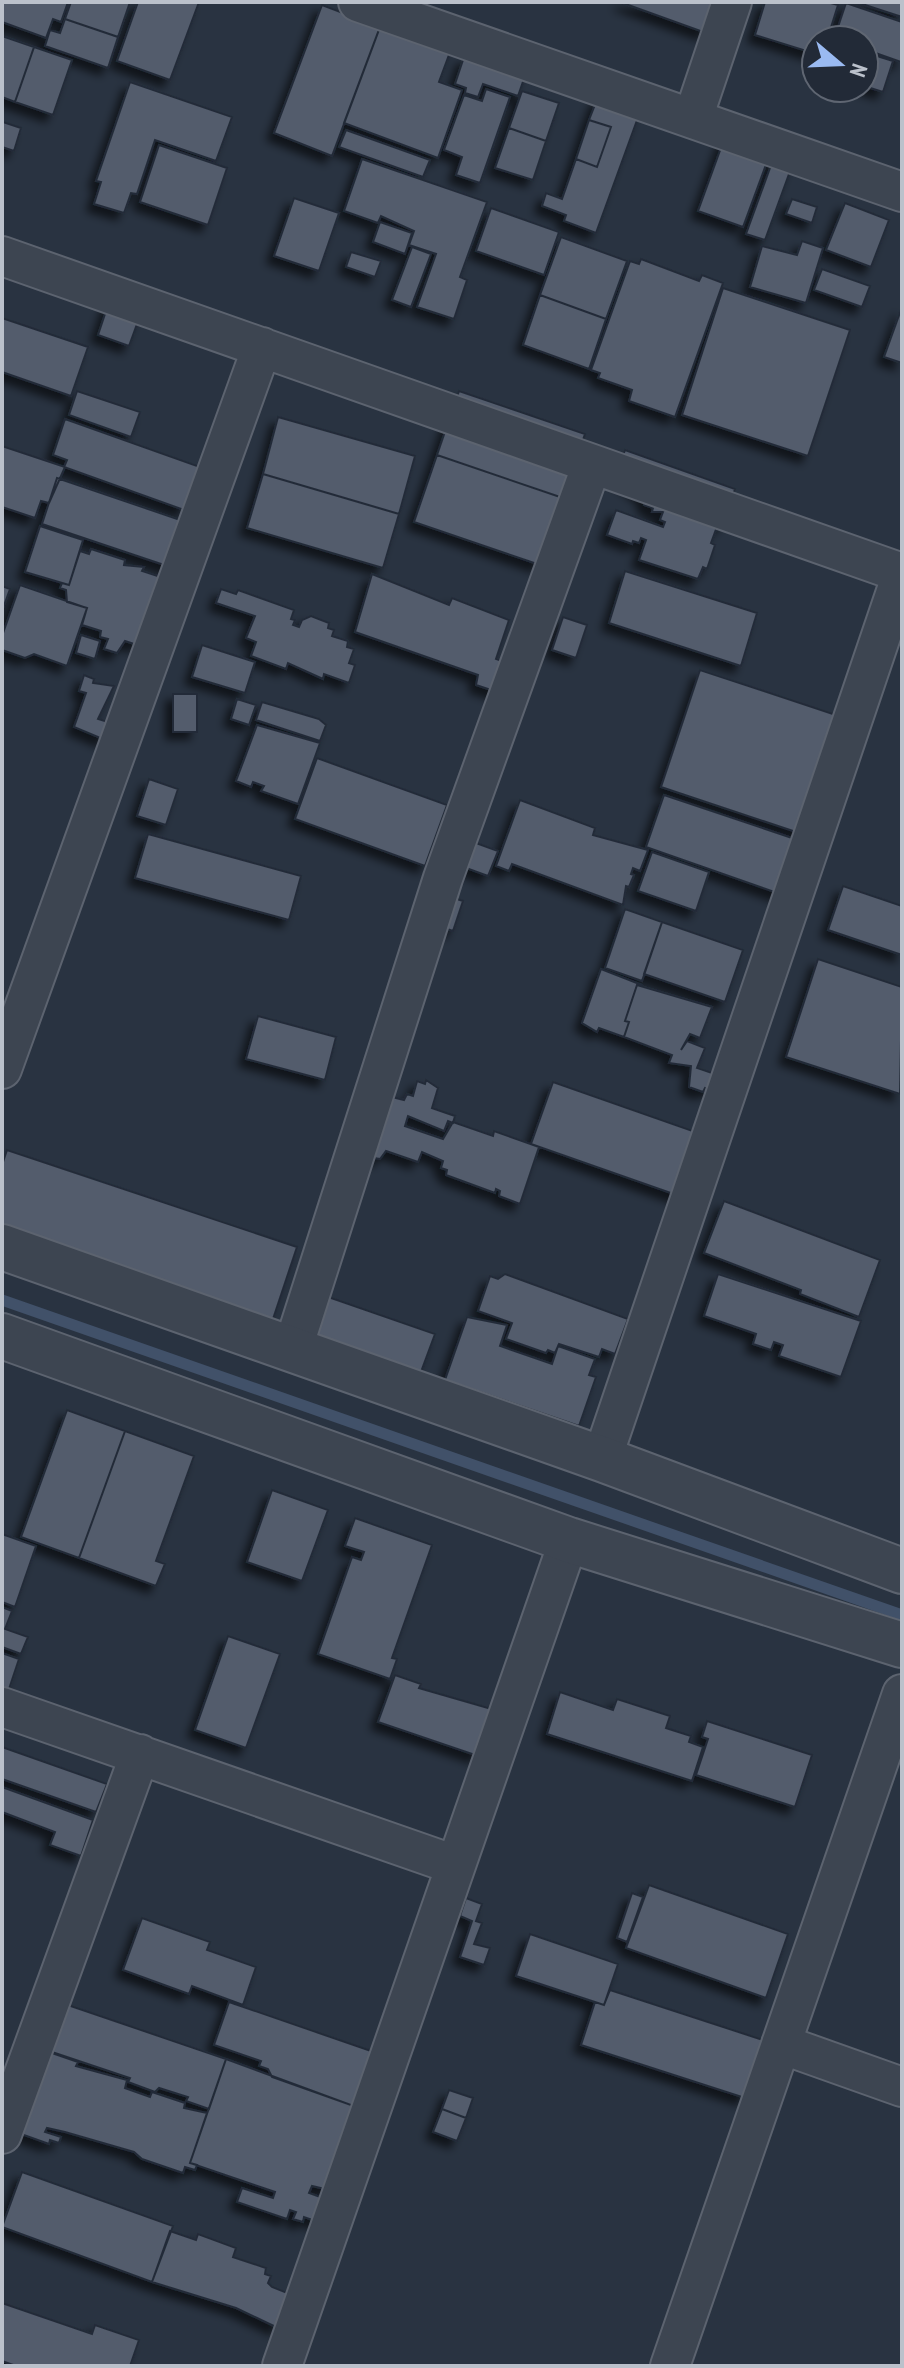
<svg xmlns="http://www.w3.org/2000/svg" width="904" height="2368" font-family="'PT Sans Narrow',sans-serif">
<defs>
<filter id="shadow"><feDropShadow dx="-7" dy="7" stdDeviation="4" flood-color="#0009"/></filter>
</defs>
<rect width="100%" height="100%" fill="#293341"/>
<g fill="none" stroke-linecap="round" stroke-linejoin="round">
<path stroke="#415169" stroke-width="11" d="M2,1300L902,1615"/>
</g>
<path fill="#535c6c" stroke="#242c39" stroke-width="2" filter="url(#shadow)" d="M2,2H68L61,22L53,19L46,38L2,22Z
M71,2H130L118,37L65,19Z
M138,2H199L170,80L117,61Z
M620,2H717L706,33Z
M765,2H827L838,5L827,40H816V54L755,35Z
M856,2H902V17Z
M846,3L902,22L901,62L864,49V40L834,39Z
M322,5L380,27L332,156L274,133Z
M65,19L118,37L108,68L45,46L50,30L60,33Z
M380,27L453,44L439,82L462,90L438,158L344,123Z
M2,36L34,47L15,102L2,97Z
M34,47L72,60L53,115L15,102Z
M864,52L893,61L883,92L864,86Z
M464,57L527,70L518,96L483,84L478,97L465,93L466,88L455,84Z
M130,82L232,117L216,161L155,140L137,194L131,193L124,213L94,204L101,182L96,181Z
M486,89L510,97L480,183L456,175L462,157L444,150L464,95L482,101Z
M522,91L559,103L546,141L509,128Z
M598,97L640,112L596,233L564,221L566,215L542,206L546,193L562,199L576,159L597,167L611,127L589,120Z
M589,120L611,127L597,167L576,159Z
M3,122L21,128L14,151L2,147Z
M509,128L546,141L533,180L495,168Z
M346,130L430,160L423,177L339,147Z
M726,134L771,151L743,227L698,211Z
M159,145L227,168L208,225L140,202Z
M774,157L793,163L765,240L746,234Z
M362,159L487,202L460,277L467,280L454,319L417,307L436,254L409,245L414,231L381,216L378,223L344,211Z
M294,198L339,213L319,271L274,256Z
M792,199L817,207L812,223L786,214Z
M845,203L889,220L871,267L826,250Z
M491,208L559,232L544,275L476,251Z
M380,222L412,233L405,254L373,242Z
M561,237L627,261L606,319L540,295Z
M802,241L823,248L806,303L750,287L762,246L797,255Z
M412,247L431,254L411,307L392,300Z
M351,252L381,261L375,277L346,267Z
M641,259L699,281L702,275L723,283L675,417L629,401L632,390L598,378L600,373L591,370L630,261L639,264Z
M822,269L870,286L862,307L814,290Z
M723,288L850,330L808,456L682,415Z
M540,295L606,319L589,369L523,345Z
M109,302L141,313L129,346L98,335Z
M902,307V363L884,357Z
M2,318L88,347L71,396L2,372Z
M77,391L140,412L131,437L69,415Z
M459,391L585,434L563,498L437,455Z
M278,417L415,456L399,514L263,474Z
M65,419L200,467L184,510L64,467L67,460L53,455Z
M2,446L65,467L49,503L41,501L35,518L2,507Z
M625,450L735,489L723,525L718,524L711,543L715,545L707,569L703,567L698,579L639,560L646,540L641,538L639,543L633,541L632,544L607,535L616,510L663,527L665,522L660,520L663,512H652L653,508L644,505L646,499L616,474Z
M437,455L563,498L540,565L414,522Z
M263,474L399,514L383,568L247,528Z
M57,478L192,524L176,569L42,524Z
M40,526L83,540L69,585L25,572Z
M91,549L125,560L124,565L144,567L142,571L182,584L137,645L125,641L117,653L104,649L108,639L100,637L101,631L82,625L87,608L67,602L66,590L60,588L62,583L69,585L80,551L89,554Z
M625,571L757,613L741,666L609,623Z
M372,574L449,605L452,598L509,620L496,659L516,666L506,695L476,685L478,675L355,632Z
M20,585L87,608L67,666L34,654L25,658L2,650V636Z
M2,586L10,589L2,611Z
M221,589L236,594L238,590L294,610L291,619L295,620L293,625L299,627L302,620L311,616L329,623L328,628L334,630L332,636L348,641L347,647L354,649L349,663L355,665L349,683L324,674L323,679L288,663L286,669L251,656L256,642L246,638L255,616L216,603Z
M563,617L587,625L576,658L552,650Z
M81,635L100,641L95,659L76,653Z
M202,645L255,662L245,693L192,677Z
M700,670L842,717L802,834L661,787Z
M84,675L94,679L93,683L114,686L98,719L111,723L105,740L74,727L86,693L79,691Z
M173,694H197V732H173Z
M237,699L256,705L249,725L231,719Z
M262,702L319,719L326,725L320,741L256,720Z
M257,725L320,743L298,804L261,791L264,786L253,782L251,787L236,781Z
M317,758L447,805L425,866L295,819Z
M149,779L178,789L166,825L137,816Z
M664,795L801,841L783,895L646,847Z
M520,800L595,828L593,835L648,850L640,871L633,868L631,874L634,875L629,887L626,886L623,905L512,864L509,871L496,866Z
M148,834L301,876L289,920L135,878Z
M476,843L498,851L488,876L466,868Z
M652,852L709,872L696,911L638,891Z
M843,886L902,906V955L828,930Z
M445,895L463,901L453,931L435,925Z
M625,909L662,922L642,981L605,968Z
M662,922L743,950L725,1002L644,974Z
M818,959L902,987L900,1094L786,1057Z
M601,969L642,985H637L625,1021L629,1022L624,1037L599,1028L597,1032L582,1023Z
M637,985L712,1007L700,1038L690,1034L681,1050L687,1041L705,1048L697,1068L721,1076L712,1090L705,1088L703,1092L689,1087L691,1066L669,1063L672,1055L624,1037L629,1022L625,1021Z
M258,1016L336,1037L325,1080L246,1059Z
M426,1080L438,1088L432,1108L455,1116L453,1123L448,1121L444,1131L408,1116L405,1126L443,1139L453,1122L493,1136L494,1131L539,1147L520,1204L499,1196L500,1191L496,1189L495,1193L446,1175L447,1170L441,1168L443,1161L422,1152L418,1162L386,1151L380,1159L374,1158L375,1153L363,1148L392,1097L404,1100L407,1094L413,1096L417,1081L425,1084Z
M553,1082L707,1136L685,1198L531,1144Z
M7,1150L297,1247L273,1319L2,1228V1165Z
M724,1201L880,1260L859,1317L800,1294L801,1290L704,1253Z
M505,1274L628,1319L615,1354L602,1349L599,1357L559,1344L555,1353L548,1350L546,1353L506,1339L512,1323L478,1311L490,1276L498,1279Z
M718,1274L861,1321L841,1377L779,1356L783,1345L774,1342L771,1350L753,1344L756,1334L704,1316Z
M311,1291L435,1334L415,1388L292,1345Z
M467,1317L507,1325L500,1346L552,1364L558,1346L595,1359L589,1375L596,1377L579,1426L445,1380Z
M67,1410L125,1431L79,1558L21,1537Z
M125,1431L194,1456L156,1561L165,1564L156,1586L79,1558Z
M272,1490L328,1510L302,1581L247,1562Z
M355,1518L432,1545L392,1658L397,1659L390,1679L318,1654L352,1557L361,1560L364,1552L345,1546Z
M2,1534L36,1546L15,1607L2,1602Z
M2,1607L12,1611L5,1629L28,1637L21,1654L2,1647Z
M228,1636L280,1654L246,1748L195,1730Z
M2,1653L19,1659L8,1692L2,1691Z
M395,1675L421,1684L419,1688L495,1710L478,1756L378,1722Z
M560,1692L613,1710L617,1699L670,1716L666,1728L691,1736L689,1742L703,1747L692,1781L547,1734Z
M707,1721L812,1755L795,1807L696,1775L708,1739L702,1737Z
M2,1747L107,1784L96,1812L2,1779Z
M2,1787L93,1820L81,1856L50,1845L55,1832L2,1812Z
M649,1885L788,1934L766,1998L626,1948Z
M632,1893L643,1897L627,1942L617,1938Z
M466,1898L482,1904L476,1921L482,1923L474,1944L490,1948L484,1965L460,1957L472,1921L460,1916Z
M142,1918L210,1942L207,1950L256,1967L243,2005L192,1986L189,1994L123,1970Z
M530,1934L618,1964L604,2005L516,1976Z
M610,1990L763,2040L745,2098L581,2045L595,2002L604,2005Z
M59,2002L226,2059L209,2109L186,2101L188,2097L159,2088L155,2092L128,2082L130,2078L43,2049Z
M229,2002L374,2052L362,2109L272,2077L268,2069L259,2066L261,2061L214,2045Z
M49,2052L78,2062L76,2066L127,2080L125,2088L150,2097L152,2092L185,2103L184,2108L207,2113L190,2163L197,2165L195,2170L185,2167L183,2173L142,2159L134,2152L65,2132L47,2128L45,2132L61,2137L59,2143L50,2140L49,2144L21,2134Z
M226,2059L362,2109L329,2190L312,2186L309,2193L323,2198L321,2223L304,2217L303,2222L293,2219L296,2212L290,2210L287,2219L237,2202L242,2188L273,2198L275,2192L190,2163Z
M449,2090L473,2098L466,2118L442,2109Z
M442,2109L466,2118L457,2141L433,2132Z
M22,2172L173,2226L152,2282L2,2227Z
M170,2231L196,2240L198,2234L236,2248L233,2257L266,2268L265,2274L271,2276L268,2283L272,2287L290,2294L278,2328L236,2308L152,2282Z
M2,2303L92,2334L95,2325L139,2340L130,2366H16L2,2361Z"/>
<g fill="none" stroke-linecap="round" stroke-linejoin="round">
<g stroke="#5c636f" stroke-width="42">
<path id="minor" d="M358,2L902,192
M693,118L732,2
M2,256L902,573
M2,1069L262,347
M293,1348L443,878L592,464
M602,1459L902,574
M2,1707L455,1865
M781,2044L902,2087
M2,2134L140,1754
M282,2366L569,1540
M670,2366L902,1694"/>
</g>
<g stroke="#5c636f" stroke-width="48">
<path id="tertiary" d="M2,1247L602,1459L902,1571
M2,1336L569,1540L902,1645"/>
</g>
<use href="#minor" stroke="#3d4551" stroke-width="38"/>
<use href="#tertiary" stroke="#3d4551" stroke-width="44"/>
</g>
<rect width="904" height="2368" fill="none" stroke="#bbc1cb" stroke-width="8"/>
<g transform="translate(840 64) rotate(109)"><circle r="38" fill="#222a37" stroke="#5f6672" stroke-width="2"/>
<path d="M0-6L14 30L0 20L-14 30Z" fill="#9abaf1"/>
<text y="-12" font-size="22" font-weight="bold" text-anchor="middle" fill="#bbc1cb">N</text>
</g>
</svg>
